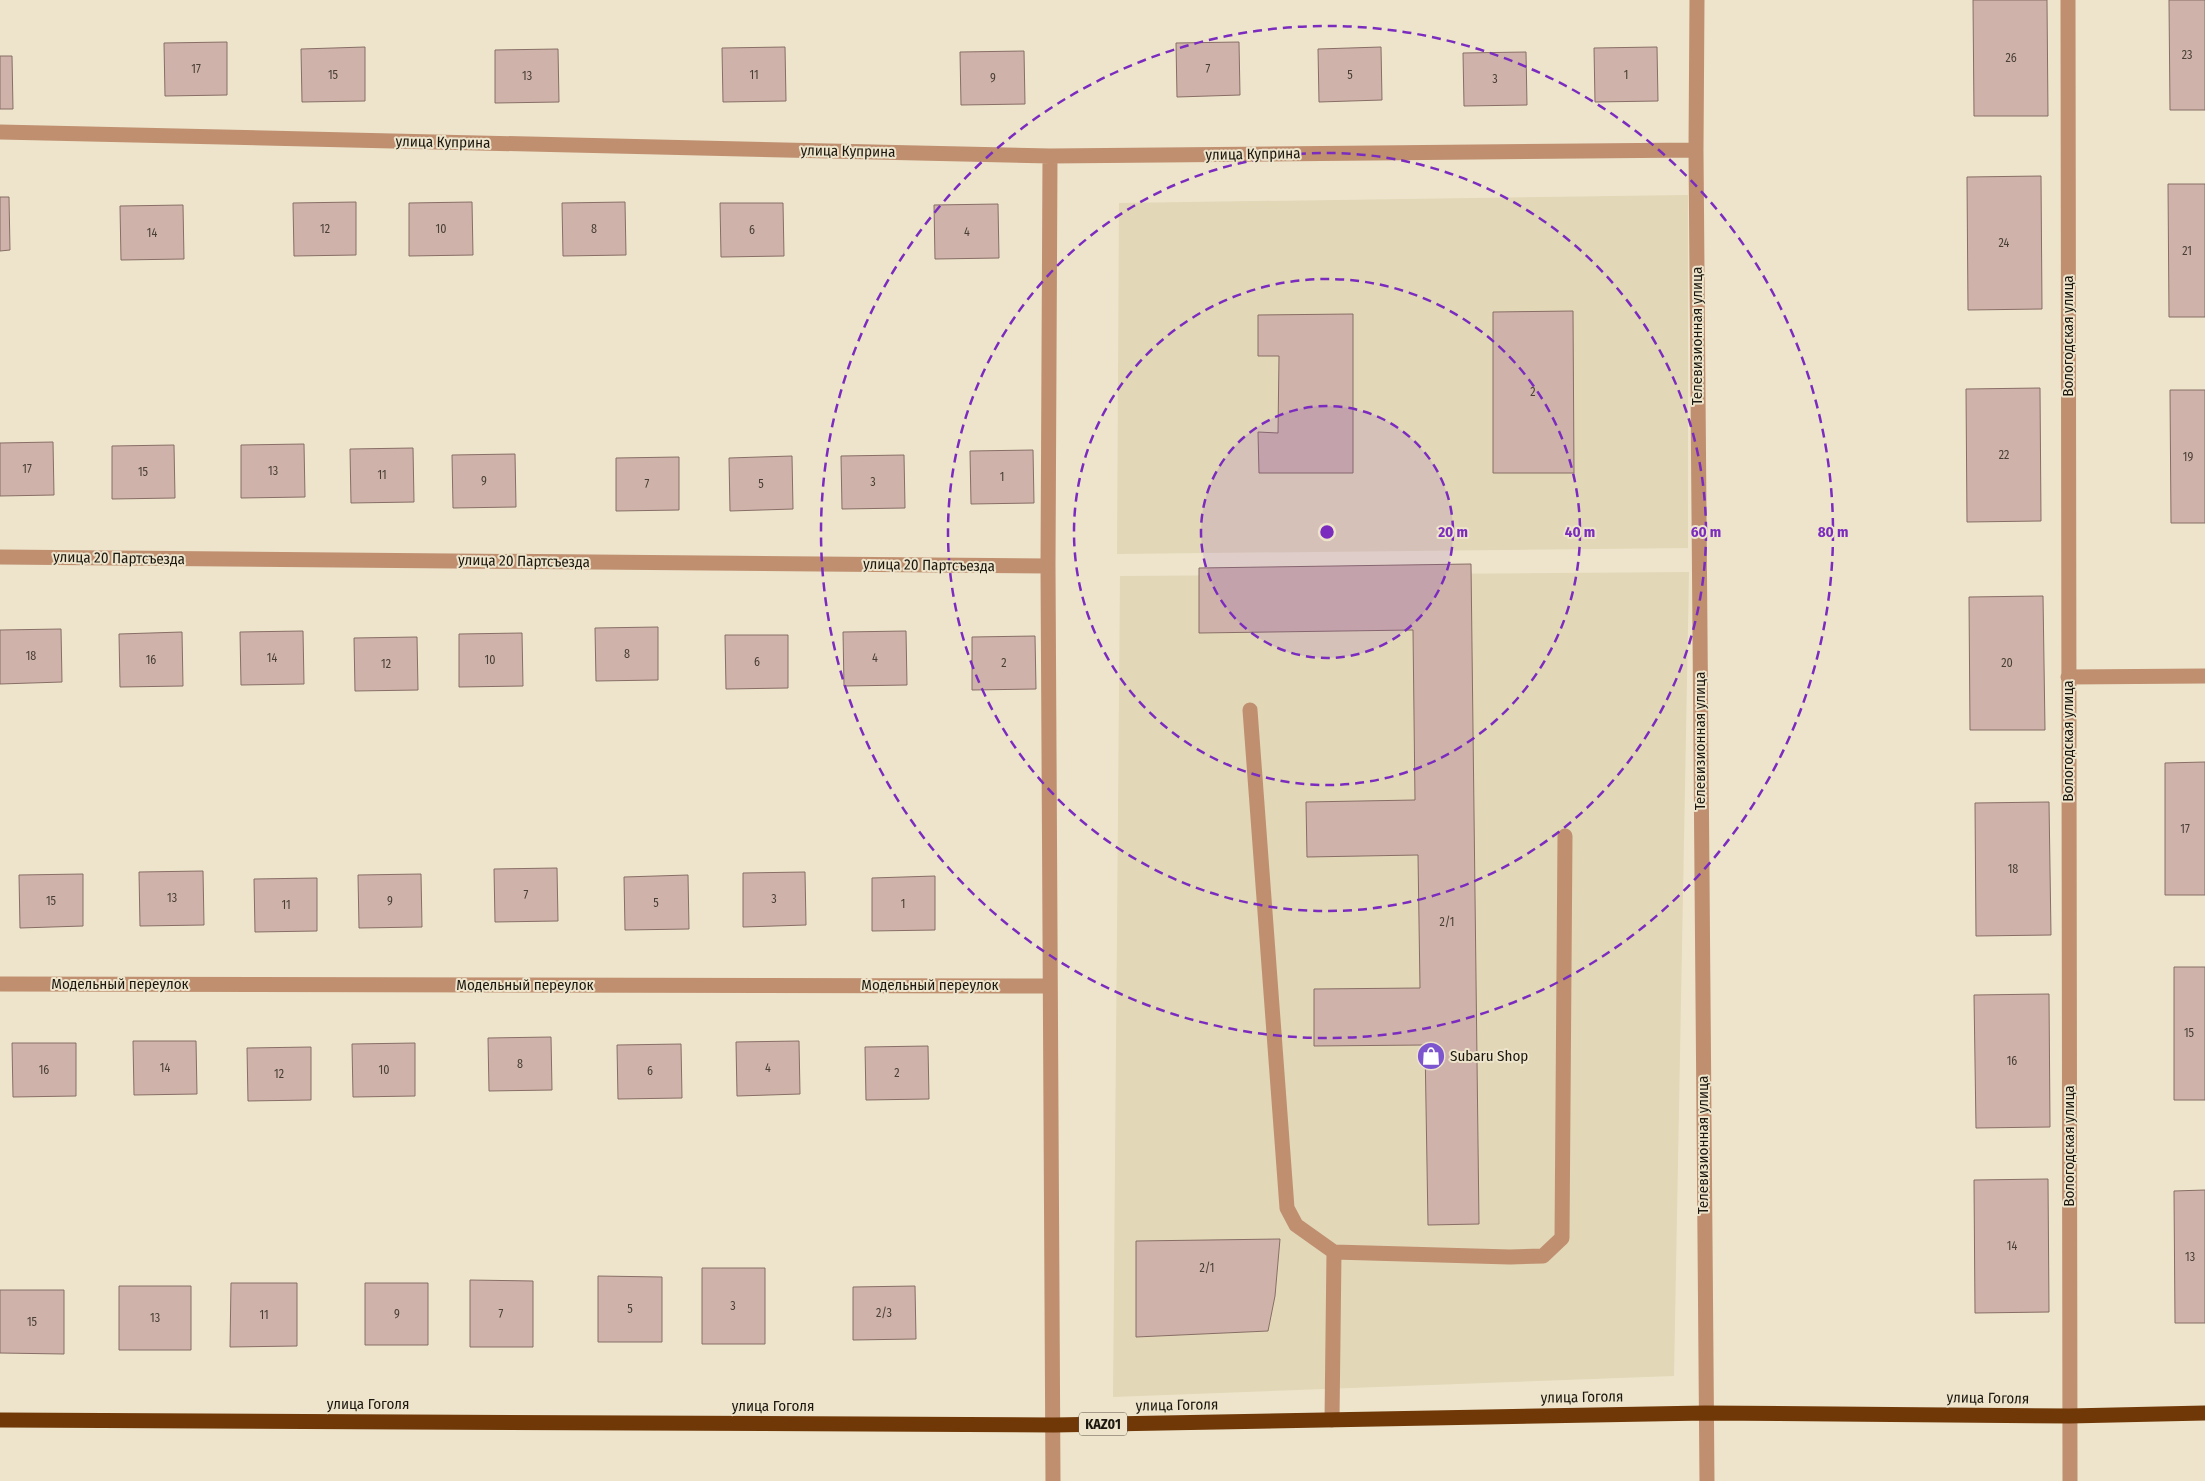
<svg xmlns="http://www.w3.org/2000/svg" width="2205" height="1481" viewBox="0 0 2205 1481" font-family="'Fira Sans Condensed',sans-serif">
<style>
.built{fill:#e2d7b7}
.building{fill:#cfb3aa;stroke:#886e66}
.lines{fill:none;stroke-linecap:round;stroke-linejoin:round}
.minor{stroke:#bf8f70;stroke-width:15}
.highway{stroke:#703807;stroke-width:15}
.ring{fill:none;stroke:#7b2cbf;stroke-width:2.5;stroke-dasharray:9 6}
.labels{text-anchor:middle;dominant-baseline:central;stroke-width:4;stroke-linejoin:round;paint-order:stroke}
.number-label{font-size:12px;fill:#493f36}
.shield{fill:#ede4cb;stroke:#5b5547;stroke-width:1}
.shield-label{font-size:14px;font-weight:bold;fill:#1c180f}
.street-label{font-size:15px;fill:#1c180f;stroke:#ede4cb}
.poi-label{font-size:15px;fill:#1c180f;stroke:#ede4cb;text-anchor:start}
.centre{fill:#7b2cbf;stroke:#ede4cb;stroke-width:2.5}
.ring-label{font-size:15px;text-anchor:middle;font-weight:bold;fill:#7b2cbf;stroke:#ede4cb;stroke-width:4;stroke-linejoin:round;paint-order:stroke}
</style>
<rect width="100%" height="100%" fill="#ede4cb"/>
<path class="built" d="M1688,195V548L1117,554L1119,203Z
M1689,572L1674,1376L1113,1397L1120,576Z"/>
<path class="building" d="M1973,0H2047L2048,116H1974Z
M2169,0H2205V110H2170Z
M227,42V95L165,96L164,43Z
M1239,42L1240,95L1177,97L1176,43Z
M365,47V101L302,102L301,49Z
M785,47L786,101L723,102L722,48Z
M1381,47L1382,100L1319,102L1318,49Z
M1657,47L1658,101L1595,102L1594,48Z
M558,49L559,102L495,103V50Z
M1024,51L1025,104L961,105L960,52Z
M1526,52L1527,105L1464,106L1463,53Z
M0,56H12L13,109H0Z
M2041,176L2042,309L1968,310L1967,177Z
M2168,184H2205V317H2169Z
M0,197H9L10,250L0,251Z
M356,202V255L294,256L293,203Z
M472,202L473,255L409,256V203Z
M625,202L626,255L563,256L562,203Z
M720,203H783L784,256L721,257Z
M998,204L999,258L935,259L934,205Z
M183,205L184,259L121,260L120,206Z
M1573,311L1574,473H1493V312Z
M1353,314V473H1259L1258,432L1278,433L1279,356H1258V315Z
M2040,388L2041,521L1967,522L1966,389Z
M2170,390H2205V523H2171Z
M53,442L54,495L0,496V443Z
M304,444L305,497L241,498V445Z
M174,445L175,498L112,499V446Z
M413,448L414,502L351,503L350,449Z
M1033,450L1034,503L971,504L970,451Z
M515,454L516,507L453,508L452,455Z
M904,455L905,508L842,509L841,456Z
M792,456L793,509L730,511L729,458Z
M679,457V510L616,511V458Z
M1471,564L1479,1224L1428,1225L1425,1045L1314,1046V989L1420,988L1418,855L1307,857L1306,802L1415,800L1413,630L1199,633V568Z
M2043,596L2045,730H1970L1969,597Z
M658,627V680L596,681L595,628Z
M61,629L62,682L0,684V630Z
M303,631L304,684L241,685L240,632Z
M906,631L907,685L844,686L843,632Z
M182,632L183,686L120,687L119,634Z
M522,633L523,686L459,687V634Z
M725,635H788V688L726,689Z
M1035,636L1036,689L972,690V637Z
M417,637L418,690L355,691L354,638Z
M2205,762V895H2165V763Z
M2049,802L2051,935L1976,936L1975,803Z
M557,868L558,921L495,922L494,869Z
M203,871L204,925L140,926L139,872Z
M805,872L806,925L743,927V873Z
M83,874V926L20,928L19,875Z
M421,874L422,927L359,928L358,875Z
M688,875L689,929L625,930L624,877Z
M935,876V930L872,931V878Z
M317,878V931L255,932L254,879Z
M2174,967H2205V1100H2174Z
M2049,994L2050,1127L1976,1128L1974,995Z
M551,1037L552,1090L489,1091L488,1038Z
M133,1041H196L197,1094L134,1095Z
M799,1041L800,1094L737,1096L736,1042Z
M12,1043H76V1096L13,1097Z
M415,1043V1096L353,1097L352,1044Z
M681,1044L682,1098L618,1099L617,1045Z
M928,1046L929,1099L866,1100L865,1047Z
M311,1047V1100L248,1101L247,1048Z
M2048,1179L2049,1312L1975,1313L1974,1180Z
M2205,1190V1323H2175L2174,1191Z
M1280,1239L1275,1296L1268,1331L1136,1337V1241Z
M702,1268H765V1344H702Z
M598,1276L662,1277V1342H598Z
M470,1280L533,1281V1347H470Z
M231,1283H297V1346L230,1347Z
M365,1283H428V1345H365Z
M119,1286H191V1350H119Z
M915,1286L916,1339L853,1340V1287Z
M0,1290H64V1354L0,1353Z"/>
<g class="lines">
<path class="minor" d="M1697,0L1696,150L1707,1481
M2068,0L2070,1481
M0,132L1050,156L1696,150
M1050,156L1048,566L1053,1481
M0,557L1048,566
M2068,677L2205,676
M1250,710L1287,1208L1296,1225L1334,1252L1332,1420
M0,984L1049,986
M1334,1252L1510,1257L1543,1256L1562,1238L1565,836"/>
<path class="highway" d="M0,1420L1054,1425L1705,1413L2069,1416L2205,1413"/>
</g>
<circle cx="1327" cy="532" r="126" fill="#7b2cbf" fill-opacity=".12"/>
<g class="ring">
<circle cx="1327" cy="532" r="126"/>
<circle cx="1327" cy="532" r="253"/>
<circle cx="1327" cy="532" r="379"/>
<circle cx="1327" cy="532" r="506"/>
</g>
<defs>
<symbol id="shop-disc" viewBox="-11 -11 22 22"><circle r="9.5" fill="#7d55ce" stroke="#ede4cb"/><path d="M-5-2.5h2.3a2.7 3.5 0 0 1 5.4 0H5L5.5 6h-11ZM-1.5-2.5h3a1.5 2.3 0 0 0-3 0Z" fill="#fff"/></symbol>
</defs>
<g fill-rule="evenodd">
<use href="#shop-disc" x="1415" y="1040" width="32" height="32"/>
</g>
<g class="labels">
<g class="number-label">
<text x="2187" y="55">23</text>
<text x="2011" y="58">26</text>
<text x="196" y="69">17</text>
<text x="1208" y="69">7</text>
<text x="333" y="75">15</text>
<text x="754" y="75">11</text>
<text x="1350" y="75">5</text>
<text x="1626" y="75">1</text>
<text x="527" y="76">13</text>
<text x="993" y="78">9</text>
<text x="1495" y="79">3</text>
<text x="325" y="229">12</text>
<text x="441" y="229">10</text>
<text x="594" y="229">8</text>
<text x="752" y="230">6</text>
<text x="967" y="232">4</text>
<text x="152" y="233">14</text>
<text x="2004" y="243">24</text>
<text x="2187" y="251">21</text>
<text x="1533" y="392">2</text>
<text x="2004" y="455">22</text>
<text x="2188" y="457">19</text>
<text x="27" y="469">17</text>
<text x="273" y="471">13</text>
<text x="143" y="472">15</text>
<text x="382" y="475">11</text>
<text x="1002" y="477">1</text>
<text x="484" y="481">9</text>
<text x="873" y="482">3</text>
<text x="647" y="484">7</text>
<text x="761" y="484">5</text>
<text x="627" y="654">8</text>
<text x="31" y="656">18</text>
<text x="272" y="658">14</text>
<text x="875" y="658">4</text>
<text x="151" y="660">16</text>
<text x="490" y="660">10</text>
<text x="757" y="662">6</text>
<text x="1004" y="663">2</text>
<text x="2007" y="663">20</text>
<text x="386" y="664">12</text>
<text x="2185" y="829">17</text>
<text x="2013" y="869">18</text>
<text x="526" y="895">7</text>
<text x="172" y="898">13</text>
<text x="774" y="899">3</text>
<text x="51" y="901">15</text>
<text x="390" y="901">9</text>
<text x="656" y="903">5</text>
<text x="903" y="904">1</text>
<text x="286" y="905">11</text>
<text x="1447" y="922">2/1</text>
<text x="2189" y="1033">15</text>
<text x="2012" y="1061">16</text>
<text x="520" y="1064">8</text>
<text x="165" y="1068">14</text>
<text x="768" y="1068">4</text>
<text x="44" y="1070">16</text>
<text x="384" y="1070">10</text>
<text x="650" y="1071">6</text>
<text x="897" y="1073">2</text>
<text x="279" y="1074">12</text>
<text x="2012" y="1246">14</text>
<text x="2190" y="1257">13</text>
<text x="1207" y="1268">2/1</text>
<text x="733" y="1306">3</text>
<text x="630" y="1309">5</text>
<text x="884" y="1313">2/3</text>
<text x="397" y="1314">9</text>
<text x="501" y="1314">7</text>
<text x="264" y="1315">11</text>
<text x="155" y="1318">13</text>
<text x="32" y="1322">15</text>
</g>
<rect class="shield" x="1079" y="1412.5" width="48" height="23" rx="4"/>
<g class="shield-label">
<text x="1103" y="1424">KАZ01</text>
</g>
<g class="street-label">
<text transform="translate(443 142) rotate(1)">улица Куприна</text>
<text transform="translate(848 151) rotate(1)">улица Куприна</text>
<text transform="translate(1253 154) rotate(-1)">улица Куприна</text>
<text transform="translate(1697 336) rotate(-90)">Телевизионная улица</text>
<text transform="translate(2068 336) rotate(-90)">Вологодская улица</text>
<text transform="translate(119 558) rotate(1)">улица 20 Партсъезда</text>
<text transform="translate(524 561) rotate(1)">улица 20 Партсъезда</text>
<text transform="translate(929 565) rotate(1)">улица 20 Партсъезда</text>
<text transform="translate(1700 741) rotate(-90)">Телевизионная улица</text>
<text transform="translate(2068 741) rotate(-90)">Вологодская улица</text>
<text x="120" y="984">Модельный переулок</text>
<text x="525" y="985">Модельный переулок</text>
<text x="930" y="985">Модельный переулок</text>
<text transform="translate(1703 1145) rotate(-90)">Телевизионная улица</text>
<text transform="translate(2069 1146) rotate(-90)">Вологодская улица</text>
<text transform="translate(1582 1397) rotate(-1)">улица Гоголя</text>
<text transform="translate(1988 1398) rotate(1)">улица Гоголя</text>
<text x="368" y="1404">улица Гоголя</text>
<text transform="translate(1177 1405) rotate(-1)">улица Гоголя</text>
<text x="773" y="1406">улица Гоголя</text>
</g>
<g class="poi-label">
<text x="1450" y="1056">Subaru Shop</text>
</g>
</g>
<circle cx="1327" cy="532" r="8" class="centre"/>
<g class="ring-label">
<text x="1453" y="537">20 m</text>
<text x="1580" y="537">40 m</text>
<text x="1706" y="537">60 m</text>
<text x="1833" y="537">80 m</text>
</g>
</svg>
